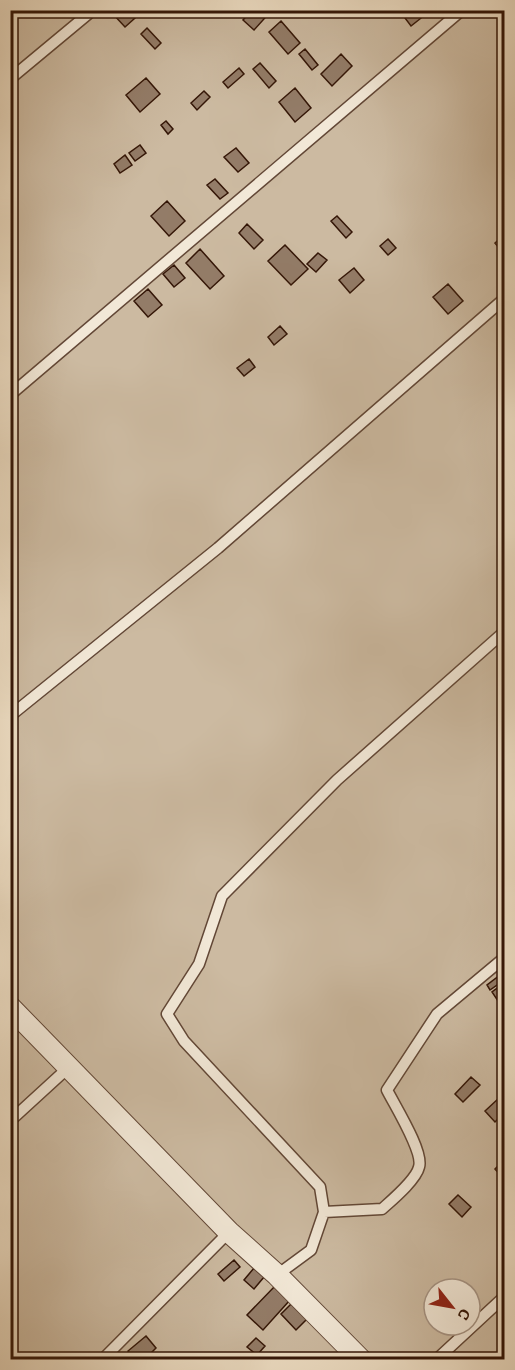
<svg xmlns="http://www.w3.org/2000/svg" width="515" height="1370" viewBox="0 0 515 1370" font-family="Alegreya,serif">
<style>
.green{fill:#ccbaa1;stroke:#806854;stroke-width:1.5;fill-rule:evenodd}
.building{fill:#937c68;stroke:#341607;stroke-width:1.5}
.lines{fill:none;stroke-linecap:round;stroke-linejoin:round}
.lane-casing{stroke:#624736;stroke-width:13}
.street-casing{stroke:#624736;stroke-width:23}
.lane{stroke:#f2e8d7;stroke-width:10}
.street{stroke:#f2e8d7;stroke-width:21}
</style>
<rect width="100%" height="100%" fill="#ebdbc1"/>
<filter id="stains"><feTurbulence type="fractalNoise" baseFrequency=".00333" numOctaves="4"/><feColorMatrix values="0 0 0 0 .2 0 0 0 0 .09 0 0 0 0 .02 0 0 0 .5 -.17"/></filter>
<radialGradient id="worn" r=".72"><stop offset=".6" stop-color="#630" stop-opacity="0"/><stop offset="1" stop-color="#630" stop-opacity=".3"/></radialGradient>
<path class="green" d="M10,11H504V1359H11ZM434,1289H470V1325H434Z"/>
<path class="building" d="M117,10H144L125,27L113,14Z
M252,10H272L254,30L243,20Z
M399,10H430V11L411,26Z
M281,21L300,43L288,54L269,32Z
M147,28L161,43L155,49L141,34Z
M305,49L318,65L312,70L299,54Z
M341,54L352,66L332,86L321,74Z
M260,63L276,81L269,88L253,69Z
M239,68L244,74L228,88L223,82Z
M146,78L160,94L140,112L126,95Z
M295,88L311,108L295,122L279,102Z
M204,91L210,97L197,110L191,103Z
M166,121L173,129L168,134L161,125Z
M140,145L146,153L135,161L129,153Z
M236,148L249,163L238,172L224,157Z
M125,155L132,165L120,173L114,164Z
M215,179L228,193L220,199L207,185Z
M167,201L185,221L169,236L151,216Z
M337,216L352,232L346,238L331,221Z
M247,224L263,240L254,249L239,233Z
M504,235V254L495,243Z
M388,239L396,248L388,255L380,246Z
M285,245L308,269L291,285L268,261Z
M200,249L224,276L210,289L186,263Z
M318,253L327,260L316,272L307,264Z
M174,265L185,278L174,287L163,274Z
M354,268L364,280L350,293L339,280Z
M448,284L463,301L448,314L433,297Z
M148,289L162,305L148,317L134,301Z
M280,326L287,334L274,345L268,337Z
M249,359L255,367L244,376L237,368Z
M504,972V980L490,990L487,985Z
M504,983V1001L500,1004L492,992Z
M471,1077L480,1085L463,1102L455,1094Z
M499,1098L504,1104V1113L495,1122L485,1111Z
M504,1160V1179L495,1169Z
M458,1195L471,1207L462,1217L449,1204Z
M234,1260L240,1267L224,1281L218,1274Z
M254,1268L264,1277L254,1289L244,1280Z
M275,1286L290,1300L263,1330L247,1315Z
M292,1303L307,1319L296,1330L281,1314Z
M146,1336L156,1348L144,1360H135L128,1351Z
M256,1338L265,1346L257,1355L247,1347Z"/>
<g class="lines">
<defs>
<path id="lane" d="M10,79L93,10
M10,395L462,10
M10,716L218,548L504,299
M10,1121L69,1067
M324,1212L320,1187L184,1041L167,1014L199,964L222,896L337,780L504,632
M277,1275L311,1250L324,1212L382,1209C392,1200 416,1180 419,1167C424,1152 395,1106 387,1090L437,1014L504,958
M102,1360L229,1232
M436,1360L504,1297"/>
<path id="street" d="M10,1007L229,1232L277,1275L361,1360"/>
</defs>
<use href="#lane" class="lane-casing"/>
<use href="#street" class="street-casing"/>
<use href="#lane" class="lane"/>
<use href="#street" class="street"/>
</g>
<rect width="515" height="1370" fill="none" stroke="#ebdbc1" stroke-width="36"/>
<rect x="12" y="12" width="491" height="1346" fill="none" stroke="#341607" stroke-width="3"/>
<rect x="18" y="18" width="479" height="1334" fill="none" stroke="#341607" stroke-width="1.5"/>
<g transform="translate(452 1307) rotate(121)"><circle r="28" fill="#f2e8d7" stroke="#a69484" stroke-width="1.5"/>
<path d="M0-4.5L10 22L0 15L-10 22Z" fill="#8f2418"/>
<text y="-9" font-size="16" font-weight="bold" text-anchor="middle" fill="#341607">С</text>
</g>
<rect width="100%" height="100%" filter="url(#stains)"/>
<rect width="100%" height="100%" fill="url(#worn)"/>
</svg>
